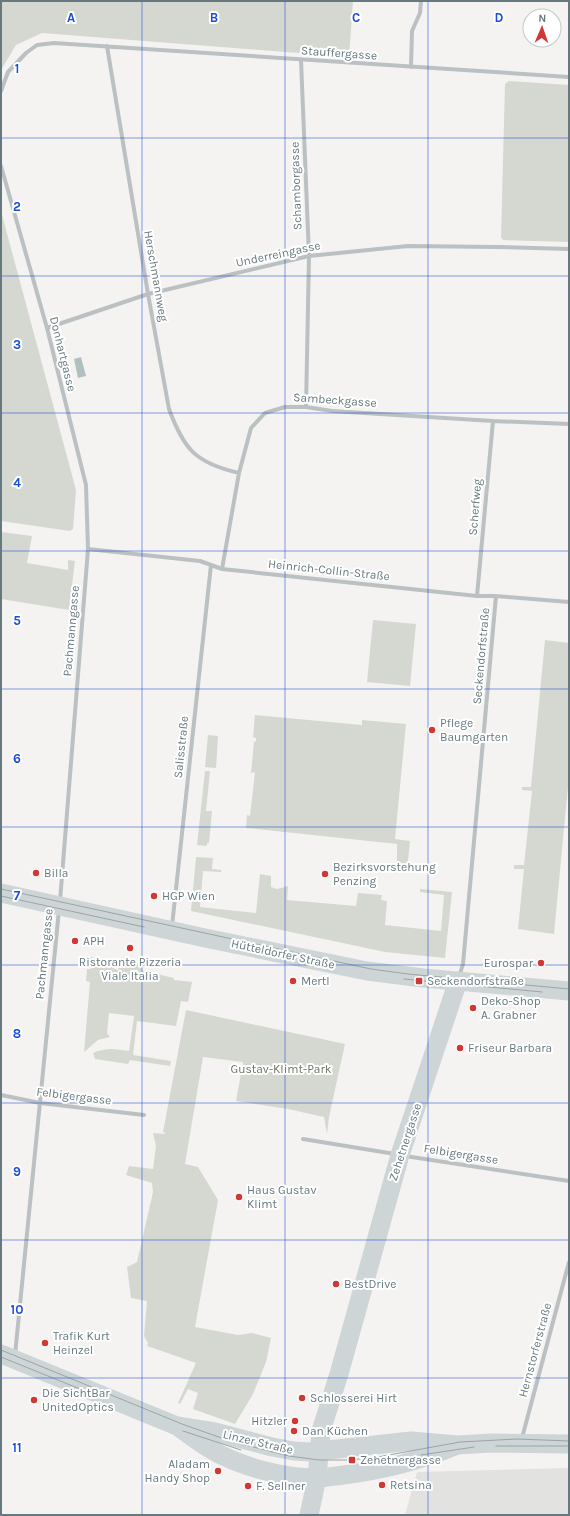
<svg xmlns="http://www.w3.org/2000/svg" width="570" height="1516" viewBox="0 0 570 1516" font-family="Karla,sans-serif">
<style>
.built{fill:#e2e3e1}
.green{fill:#d5d8d0}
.water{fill:#b0c0c0}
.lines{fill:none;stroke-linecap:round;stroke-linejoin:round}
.street{stroke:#bbc0c2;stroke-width:4}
.secondary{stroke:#ced5d6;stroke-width:19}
.tram{stroke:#9ba4a6;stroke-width:1}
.grid{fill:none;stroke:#1d4ed8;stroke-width:1;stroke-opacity:0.55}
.poi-dot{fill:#d03835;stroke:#fff;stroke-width:1.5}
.labels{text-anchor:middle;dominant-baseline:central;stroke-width:4;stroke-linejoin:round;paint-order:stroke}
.street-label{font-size:12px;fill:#66797e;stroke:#fff}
.poi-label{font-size:12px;fill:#66797e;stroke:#fff;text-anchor:start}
.park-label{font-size:12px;fill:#6c7664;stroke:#fff}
.grid-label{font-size:13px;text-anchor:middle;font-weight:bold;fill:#1d4ed8;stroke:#fff;stroke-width:4;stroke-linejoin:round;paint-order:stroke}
</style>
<rect width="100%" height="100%" fill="#f4f3f1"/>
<path class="built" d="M569,1468V1515H405L417,1472Z"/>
<path class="green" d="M1,1H353L349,57L42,33L16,45L1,70Z
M509,81L569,85V242L503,240L501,237L505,84Z
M1,211L76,490L73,529L70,531L1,521Z
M1,532L32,536L27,563L68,570V560L75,561L69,610L1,599Z
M373,620L416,624L410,686L367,682Z
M545,640L569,643V776L554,934L518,929L524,869H514V865H524L532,791L522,790V787H531Z
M255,715L362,725V720L406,724L395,839L410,841L407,870H397V844L246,828L247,815L250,816L255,772L251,773L254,742L256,741V738L253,737Z
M208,735L218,736L216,768L205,767Z
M205,771H210L206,811H212L209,843H207V846L197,845Z
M196,857L213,858L212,869L221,870V872L203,871L200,907L256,913L260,874L271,876V887L277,889L288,886L287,900L356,906L358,893L382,895L381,900L387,901L385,925L441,931L444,895L420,892V889L452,892L445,958L385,952L191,911Z
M91,957L95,958L94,961L98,962L101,965L104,964L106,960L114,961L113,968L118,970L119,967L126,968L127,964L142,967V971L148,972V974L156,976L157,974L174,978V980L192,982L188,1002L181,1001L176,1026L137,1021L133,1055L171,1061L170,1066L130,1060L128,1064L95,1059L93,1053C107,1047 115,1049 129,1051L134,1016L109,1013L107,1033L110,1037L98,1040L84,1052L90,982L86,981L87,969H91V965H88V958Z
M186,1010L345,1044L329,1117L327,1134L324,1117L288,1109L236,1101L243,1062L203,1057L185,1164L198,1167L218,1200L195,1327L238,1335L252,1333L271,1338L266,1362L253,1394L235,1424L193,1409L198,1393L188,1389L180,1404L178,1403L196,1363L147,1346L148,1343L144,1336L147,1301L131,1298L127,1267L137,1262L153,1192L152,1183L126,1175L129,1166L153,1169L156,1146L153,1133L165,1134V1133L163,1132Z"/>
<path class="water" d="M81,357L86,376L78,378L74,359Z"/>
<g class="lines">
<path class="street" d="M107,46L148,294L169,409C184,450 196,463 239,473
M301,60L309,256L306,407
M411,67L412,31L420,13L421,1
M1,91L8,72L26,53L37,45L54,43L569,77
M1,166L47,328L86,485L88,549L60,901
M47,328L148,294L309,256L408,246L498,247L569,249
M88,549L200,561L222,569L477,596H496L569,602
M222,569L239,473L251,428L265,413L285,407H306L332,411L493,421L569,424
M477,596L493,421
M172,926L211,565
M459,977L463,964L496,596
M1,1095L40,1103L144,1115
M303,1139L395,1154
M405,1156L569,1181
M15,1355L59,910
M522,1438L569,1262"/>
<path class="secondary" d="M1,893L205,938L367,971L423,978L569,991
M1,1354L177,1426L215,1432L272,1447L294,1451L310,1452L411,1441L458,1445L491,1443L569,1444
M180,1428C191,1436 201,1444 212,1450C241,1467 284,1478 317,1478C326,1478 335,1476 344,1475C383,1470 419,1461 455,1446
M309,1515L317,1478L321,1431L339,1374L400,1155L458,981"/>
<path class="tram" d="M1,889L371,969L408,974L569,989
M1,896L144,927
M404,979L542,992
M1,1350L182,1424L230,1441L289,1456L319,1460H347L372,1458L460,1442L517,1439L569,1441
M1,1357L90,1393
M183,1431L241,1450
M496,1446H569
M421,1455L474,1447"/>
</g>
<path class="grid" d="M142,1V1515M285,1V1515M428,1V1515M1,138H569M1,276H569M1,413H569M1,551H569M1,689H569M1,827H569M1,965H569M1,1103H569M1,1240H569M1,1378H569"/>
<g class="poi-dot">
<circle cx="432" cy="730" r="4"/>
<circle cx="36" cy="873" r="4"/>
<circle cx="325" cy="874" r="4"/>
<circle cx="154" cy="896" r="4"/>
<circle cx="75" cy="941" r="4"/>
<circle cx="130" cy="948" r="4"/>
<circle cx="541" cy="963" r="4"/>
<circle cx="293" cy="981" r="4"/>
<rect x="415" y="977" width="8" height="8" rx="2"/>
<circle cx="473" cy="1008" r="4"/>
<circle cx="460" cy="1048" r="4"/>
<circle cx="239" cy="1197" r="4"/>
<circle cx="336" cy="1284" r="4"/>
<circle cx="45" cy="1343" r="4"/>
<circle cx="302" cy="1398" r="4"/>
<circle cx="34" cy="1400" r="4"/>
<circle cx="295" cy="1421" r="4"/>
<circle cx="294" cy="1431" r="4"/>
<rect x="348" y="1456" width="8" height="8" rx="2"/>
<circle cx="218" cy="1471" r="4"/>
<circle cx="382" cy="1485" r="4"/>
<circle cx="248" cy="1486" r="4"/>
</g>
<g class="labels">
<g class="street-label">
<text transform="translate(339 53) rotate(4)">Stauffergasse</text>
<text transform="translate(296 186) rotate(-92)">Schamborgasse</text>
<text transform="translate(278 254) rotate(-12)">Underreingasse</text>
<text transform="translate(156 276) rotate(80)">Herschmannweg</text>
<text transform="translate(63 354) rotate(76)">Donhartgasse</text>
<text transform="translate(335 400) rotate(4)">Sambeckgasse</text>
<text transform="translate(475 507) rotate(-85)">Scherfweg</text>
<text transform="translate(329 570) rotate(6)">Heinrich-Collin-Straße</text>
<text transform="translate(71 631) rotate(-85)">Pachmanngasse</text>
<text transform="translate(481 656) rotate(-85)">Seckendorfstraße</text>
<text transform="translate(181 747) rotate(-84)">Salisstraße</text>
<text transform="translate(44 954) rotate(-84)">Pachmanngasse</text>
<text transform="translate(283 954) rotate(12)">Hütteldorfer Straße</text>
<text transform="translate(74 1096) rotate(7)">Felbigergasse</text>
<text transform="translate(405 1142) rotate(-72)">Zehetnergasse</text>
<text transform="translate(461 1154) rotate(9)">Felbigergasse</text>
<text transform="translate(535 1350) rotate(-75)">Hernstorferstraße</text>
<text transform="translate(258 1442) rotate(13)">Linzer Straße</text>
</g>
<g class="poi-label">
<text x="440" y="723">Pflege<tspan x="440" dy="14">Baumgarten</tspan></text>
<text x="333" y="867">Bezirksvorstehung<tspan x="333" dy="14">Penzing</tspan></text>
<text x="44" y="873">Billa</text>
<text x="162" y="896">HGP Wien</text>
<text x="83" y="941">APH</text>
<text x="130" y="962" text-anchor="middle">Ristorante Pizzeria<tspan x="130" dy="14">Viale Italia</tspan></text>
<text x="533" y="963" text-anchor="end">Eurospar</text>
<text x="301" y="981">Mertl</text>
<text x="427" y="981">Seckendorfstraße</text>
<text x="481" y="1001">Deko-Shop<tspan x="481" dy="14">A. Grabner</tspan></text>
<text x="468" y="1048">Friseur Barbara</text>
<text x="247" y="1190">Haus Gustav<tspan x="247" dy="14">Klimt</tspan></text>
<text x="344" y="1284">BestDrive</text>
<text x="53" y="1336">Trafik Kurt<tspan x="53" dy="14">Heinzel</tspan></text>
<text x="42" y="1393">Die SichtBar<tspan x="42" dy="14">UnitedOptics</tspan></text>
<text x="310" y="1398">Schlosserei Hirt</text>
<text x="287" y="1421" text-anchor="end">Hitzler</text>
<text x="302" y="1431">Dan Küchen</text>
<text x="360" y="1460">Zehetnergasse</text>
<text x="210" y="1464" text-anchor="end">Aladam<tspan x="210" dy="14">Handy Shop</tspan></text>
<text x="390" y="1485">Retsina</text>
<text x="256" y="1486">F. Sellner</text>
</g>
<g class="park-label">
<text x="281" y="1069">Gustav-Klimt-Park</text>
</g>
</g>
<g class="grid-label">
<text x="71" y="22">A</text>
<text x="214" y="22">B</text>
<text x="356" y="22">C</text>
<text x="499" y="22">D</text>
<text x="17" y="73">1</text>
<text x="17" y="211">2</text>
<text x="17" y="349">3</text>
<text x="17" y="487">4</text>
<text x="17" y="625">5</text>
<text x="17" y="763">6</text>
<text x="17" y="900">7</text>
<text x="17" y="1038">8</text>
<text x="17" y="1176">9</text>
<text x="17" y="1314">10</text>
<text x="17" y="1452">11</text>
</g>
<rect width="570" height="1516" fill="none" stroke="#66797e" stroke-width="4"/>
<g transform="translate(542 28) rotate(2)"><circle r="19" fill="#ffffff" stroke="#c2c9cb"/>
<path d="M0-3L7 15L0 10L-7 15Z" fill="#d03835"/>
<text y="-6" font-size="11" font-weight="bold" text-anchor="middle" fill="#66797e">N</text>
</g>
</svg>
